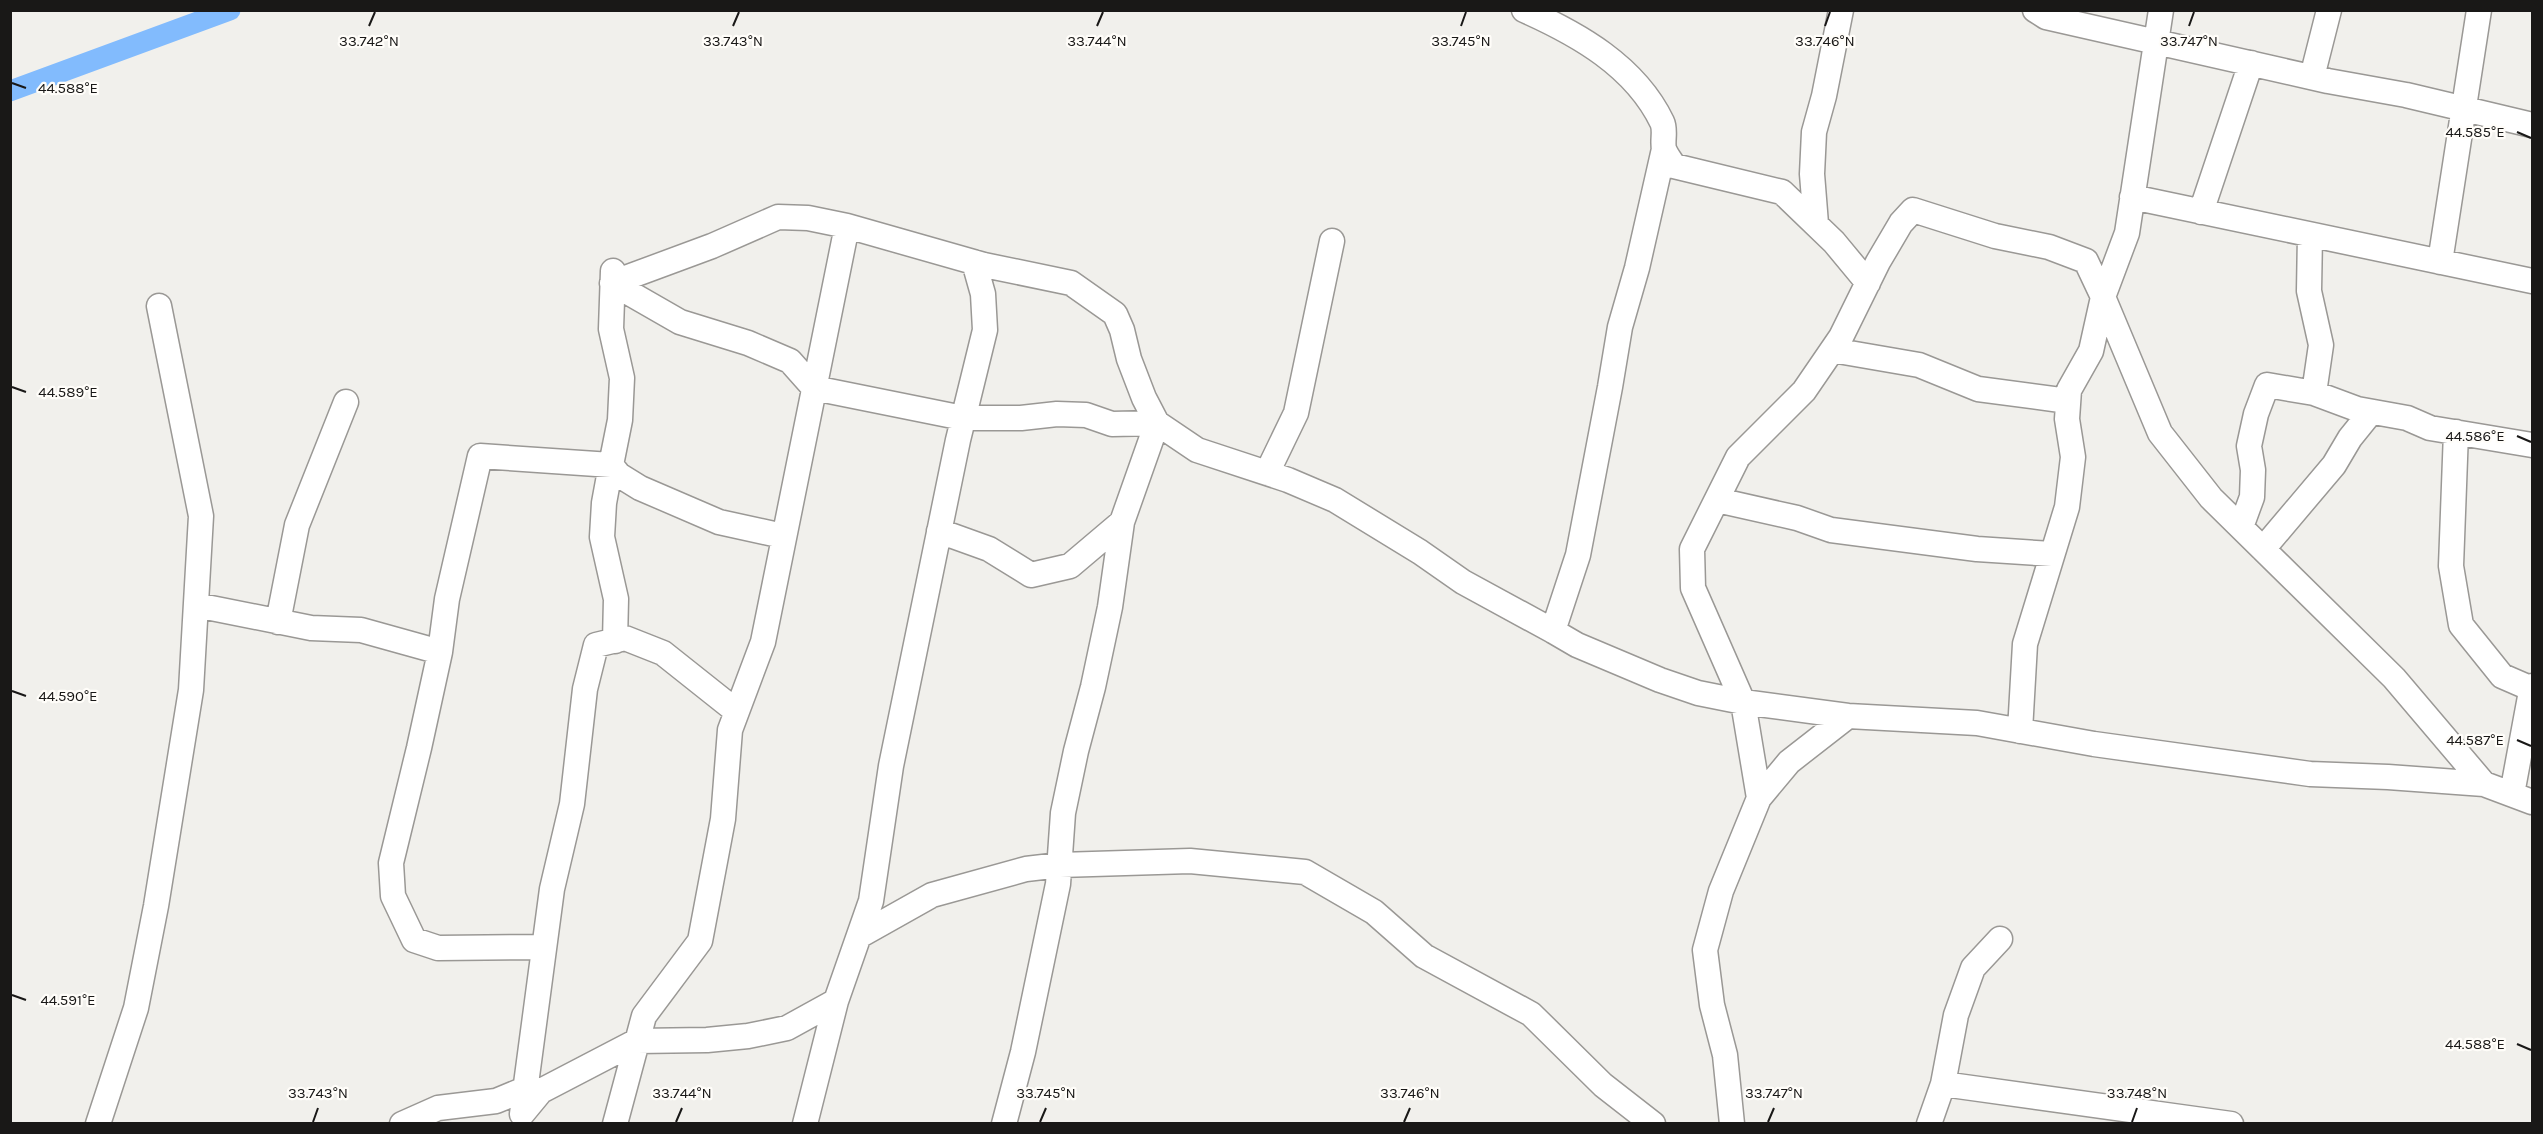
<svg xmlns="http://www.w3.org/2000/svg" width="2543" height="1134" viewBox="0 0 2543 1134" font-family="Karla,sans-serif">
<style>
.lines{fill:none;stroke-linecap:round;stroke-linejoin:round}
.canal{stroke:#82bbfd;stroke-width:21}
.minor-casing{stroke:#9a9895;stroke-width:27}
.minor{stroke:#fff;stroke-width:24}
.ticks{fill:none;stroke:#191817;stroke-width:2}
.ticks-label{font-size:15px;text-anchor:middle;fill:#191817;stroke:#fffdf9;stroke-width:4.5;stroke-linejoin:round;paint-order:stroke}
</style>
<rect width="100%" height="100%" fill="#f1f0ec"/>
<g class="lines">
<path class="canal" d="M10,91L230,10"/>
<defs>
<path id="minor" d="M1524,10C1578,34 1635,66 1662,122C1666,130 1662,141 1664,149C1666,155 1671,161 1674,166L1782,192L1834,242L1868,283
M2035,10L2046,17L2328,81L2406,95L2532,125
M2161,10L2127,233L2103,297L2160,433L2211,498L2394,678L2484,784
M2312,77L2329,10
M2132,197L2532,281
M2201,212L2251,63
M1816,224L1812,174L1814,132L1824,96L1841,10
M2310,235L2309,291L2321,345L2314,393
M2440,262L2479,10
M613,271L611,329L622,378L620,420L611,465L619,475L640,488L719,522L783,536
M1832,350L1919,365L1978,389L2068,401
M1157,423L1112,424L1086,415L1057,414L1021,418H963L814,388L790,361L748,343L680,322L612,283L712,246L778,217L808,218L847,226L984,265L1071,283L1115,314L1122,330L1129,359L1144,398L1157,423L1197,450L1288,480L1335,500L1420,552L1463,582L1553,631L1577,645L1660,680L1698,693L1743,702L1848,716L1977,723L2094,744L2310,774L2388,777L2484,784L2532,802
M2456,432L2451,566L2461,625L2502,676L2532,689
M1267,473L1296,413L1332,241
M1717,500L1797,518L1831,530L1977,549L2052,554
M2241,527L2252,497L2253,470L2249,446L2256,414L2267,385L2314,393L2357,409L2407,418L2430,428L2532,445
M939,531L989,549L1031,575L1070,566L1122,522
M2263,549L2334,465L2350,438L2371,412
M196,605L311,628L361,630L440,652
M278,622L297,525L346,402
M1553,631L1578,555L1610,387L1620,327L1637,268L1664,149
M2512,794L2532,686
M1759,798L1743,702L1693,588L1692,549L1738,457L1804,391L1841,337L1878,262L1901,223L1913,210L1995,236L2049,247L2086,261L2103,297L2091,351L2069,390L2067,419L2073,457L2067,507L2025,644L2020,731
M859,936L932,895L1026,869L1060,865L1190,861L1305,872L1374,912L1424,956L1531,1014L1603,1085L1653,1124
M543,947L438,948L414,940L393,896L391,863L419,748L440,652L447,599L480,456L611,465L604,503L602,537L616,599L615,641
M1943,1084L2231,1124
M522,1114L552,889L572,804L585,689L596,645L625,638L663,653L736,711
M522,1114L541,1091L637,1041L707,1040L748,1036L787,1028L836,1001
M98,1124L136,1008L156,906L191,690L201,516L159,306
M402,1124L438,1108L496,1101L525,1089L538,1090
M615,1124L644,1016L700,941L723,819L730,730L763,642L847,226
M805,1124L836,1001L871,901L891,766L958,440L985,330L983,294L974,262
M1004,1124L1023,1052L1058,884L1063,813L1076,751L1093,687L1110,607L1122,522L1157,423
M1732,1124L1725,1055L1712,1005L1705,950L1721,891L1759,798L1789,762L1848,716
M1929,1124L1943,1084L1956,1015L1973,968L2000,939"/>
</defs>
<use href="#minor" class="minor-casing"/>
<use href="#minor" class="minor"/>
</g>
<path class="ticks" d="M369,26L375,12M733,26L739,12M1097,26L1103,12M1461,26L1466,12M1825,26L1830,12M2189,26L2194,12M12,83L26,88M2517,132L2531,138M12,387L26,392M2517,436L2531,442M12,691L26,696M2517,740L2531,746M12,995L26,1000M2517,1044L2531,1050M313,1122L318,1108M676,1122L682,1108M1040,1122L1046,1108M1404,1122L1410,1108M1768,1122L1774,1108M2132,1122L2137,1108"/>
<g class="ticks-label">
<text x="369" y="46">33.742°N</text>
<text x="733" y="46">33.743°N</text>
<text x="1097" y="46">33.744°N</text>
<text x="1461" y="46">33.745°N</text>
<text x="1825" y="46">33.746°N</text>
<text x="2189" y="46">33.747°N</text>
<text x="68" y="93">44.588°E</text>
<text x="2475" y="137">44.585°E</text>
<text x="68" y="397">44.589°E</text>
<text x="2475" y="441">44.586°E</text>
<text x="68" y="701">44.590°E</text>
<text x="2475" y="745">44.587°E</text>
<text x="68" y="1005">44.591°E</text>
<text x="2475" y="1049">44.588°E</text>
<text x="318" y="1098">33.743°N</text>
<text x="682" y="1098">33.744°N</text>
<text x="1046" y="1098">33.745°N</text>
<text x="1410" y="1098">33.746°N</text>
<text x="1774" y="1098">33.747°N</text>
<text x="2137" y="1098">33.748°N</text>
</g>
<rect width="2543" height="1134" fill="none" stroke="#191817" stroke-width="24"/>
</svg>
